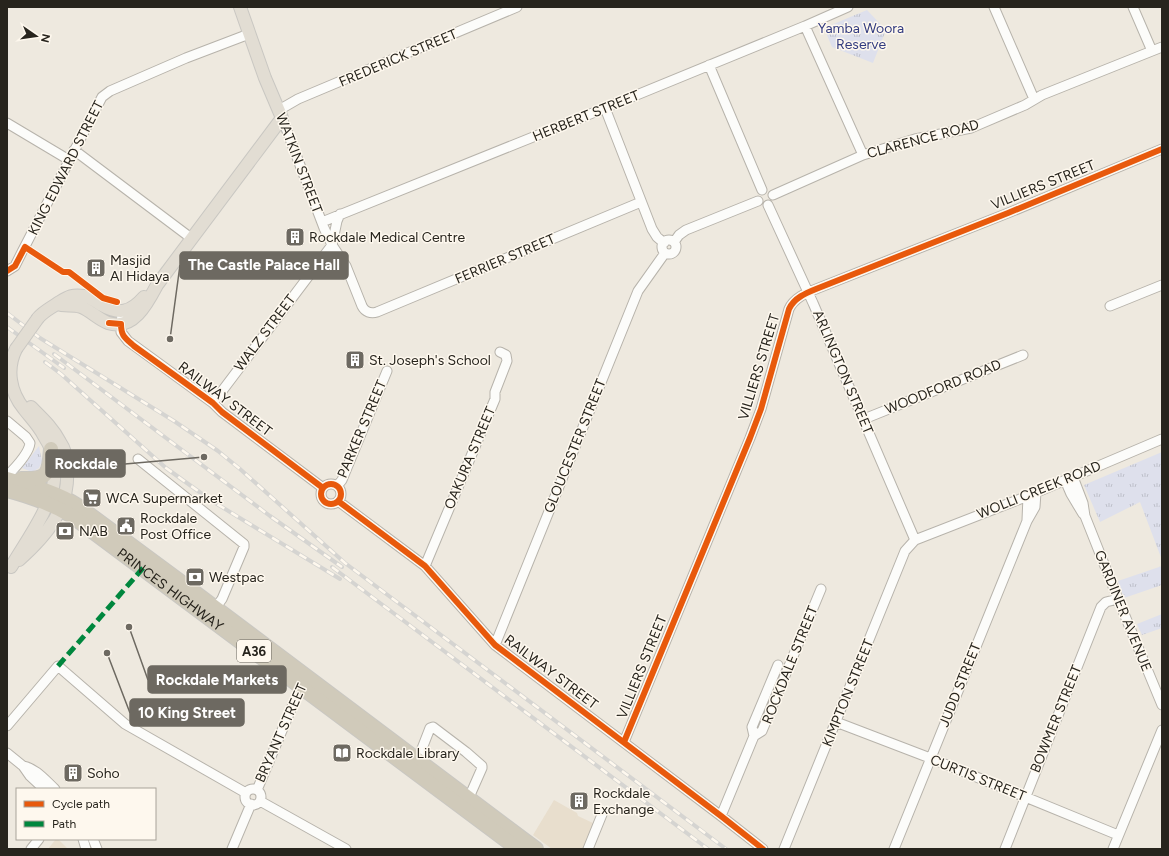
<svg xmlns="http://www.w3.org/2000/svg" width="1169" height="856" viewBox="0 0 1169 856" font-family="Figtree,sans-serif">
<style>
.built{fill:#e8decd}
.park{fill:url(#park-tufts)}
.pitch{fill:#dee0ec}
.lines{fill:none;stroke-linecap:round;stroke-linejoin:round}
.minor-casing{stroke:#b7b3ab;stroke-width:11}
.major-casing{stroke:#c9c7c2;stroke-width:14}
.highway-casing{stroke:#c9c7c2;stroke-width:16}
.minor{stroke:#fcfcfa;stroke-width:9}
.major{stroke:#e2ddd3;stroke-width:12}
.highway{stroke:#d0caba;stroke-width:14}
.rail-casing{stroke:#d5d4d1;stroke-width:4}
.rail{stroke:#fef8ee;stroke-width:2.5;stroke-dasharray:8;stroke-linecap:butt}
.major-bridge-casing{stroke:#c9c7c2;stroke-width:14;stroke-linecap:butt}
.major-bridge{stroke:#e2ddd3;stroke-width:12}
.quiet{stroke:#00873e;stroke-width:5;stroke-dasharray:10 5;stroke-linecap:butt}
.cycleway-casing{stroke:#fef8ee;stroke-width:8}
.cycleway{stroke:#e8590c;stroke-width:6}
.labels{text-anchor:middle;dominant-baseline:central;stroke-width:3;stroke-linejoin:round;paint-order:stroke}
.shield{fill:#fef8ee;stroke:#68645c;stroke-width:1}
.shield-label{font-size:13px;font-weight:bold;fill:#27241d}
.park-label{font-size:14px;fill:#323b80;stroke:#fef8ee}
.street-label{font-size:14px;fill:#27241d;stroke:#fef8ee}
.poi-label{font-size:14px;fill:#27241d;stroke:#fef8ee;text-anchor:start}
.leader{fill:none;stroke:#6d6961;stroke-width:1.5}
.callout-dot{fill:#6d6961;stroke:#fef8ee;stroke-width:1.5}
.callout{fill:#6d6961;stroke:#6d6961;stroke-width:1.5}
.callout-label{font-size:15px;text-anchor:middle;font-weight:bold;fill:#fff}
</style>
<defs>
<pattern id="park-tufts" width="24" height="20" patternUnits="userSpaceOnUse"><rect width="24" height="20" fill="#dee0ec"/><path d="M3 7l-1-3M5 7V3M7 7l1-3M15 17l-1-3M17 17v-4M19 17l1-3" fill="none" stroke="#bec0ca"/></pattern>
</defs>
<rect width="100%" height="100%" fill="#eee9df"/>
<path class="built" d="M554,800L577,813L578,816L595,824L584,849H552L533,835Z
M56,839H58L68,849H48Z"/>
<path class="park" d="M867,10L886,30L873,63L832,47L824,28Z
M39,446L42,461L39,468L32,472L22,468Z
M1162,452V560L1140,502L1100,522L1084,485Z
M1162,566V585L1124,598L1118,581Z
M1162,614V628L1142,635L1137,624Z"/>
<path class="pitch" d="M1162,486V512L1153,490Z"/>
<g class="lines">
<defs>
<path id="minor" d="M994,7L1034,99
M1133,7L1152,51
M805,26L863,155
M709,65L762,190
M605,108L652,229L657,237L664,243
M279,110L298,99L517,7
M282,118L324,228L332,245L346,266L362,306C365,312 371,314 377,312L641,202
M7,123L69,160
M74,150L191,238
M773,195L863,155L915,139L971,128L1025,105L1042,95L1162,47
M768,205L813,303L915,540
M322,222L605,108L805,26L848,7
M662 247a7 7 0 1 1 14 0a7 7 0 1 1-14 0Z
M674,242L679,235L686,230L758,201
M7,271L15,266L22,252L102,97L110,91L186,58L249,34
M1110,306L1162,285
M122,311L121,332L128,341L213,403L222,412L323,488
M213,403L332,245L337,221L340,214
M864,419L1023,355
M7,421L26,437L30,443C29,453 14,469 7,476
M138,459L244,544V547L222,599L213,611
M1073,477L1083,503L1085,516L1118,599L1162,705
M1065,480L1071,494L1083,514
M321 494a10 10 0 1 1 20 0a10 10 0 1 1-20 0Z
M337,486L342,480L387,371
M338,501L425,566L495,645L721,816L763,849
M1027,520L1028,496
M425,566L495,399V392L507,361L506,355L500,352
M495,645L638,291L665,253
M836,722L930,758L1118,835
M7,726L58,666L125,724L246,793
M754,736L762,731L821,589
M624,742L750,438L761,409L789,309C794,298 806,293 816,289L1008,213L1162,149
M7,753L23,766L30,776L44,789
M416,764L430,728L433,727L466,752L482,766V768L467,802
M23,766C36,768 46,781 55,789
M245 797a8 8 0 1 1 16 0a8 8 0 1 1-16 0Z
M257,790L302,683
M260,801L346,849
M721,816L754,736L752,727L778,665
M83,839L86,849
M93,839L97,849
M31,849L39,839
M232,849L251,804
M588,849L603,812
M784,849L905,551L915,540L1028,496L1162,439
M894,849L1027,521L1035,507L1036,492
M1005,849L1101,607L1106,602L1118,599
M1113,849L1162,730"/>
<path id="major" d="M57,304C65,307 73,304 81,307C91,311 98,319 108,323C133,331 147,304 157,285L282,118L265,78L240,7
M38,318C44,311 51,308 58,303C68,297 72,294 84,296C90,297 95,301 100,304C119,315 130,313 144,297
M19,560C47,535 70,508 67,468C67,460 65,449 60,442C53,428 42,418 31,407
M11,567C25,543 52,506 54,480C56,464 53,449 44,436C39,426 31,418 24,409C10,392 6,369 16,349"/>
<g id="highway">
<path d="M7,479C32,486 56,492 78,506L182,583L536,849"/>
<path d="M21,479C49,480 49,474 51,449"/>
<path id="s1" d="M7,490C30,496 52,504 72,516L518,849"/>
</g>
</defs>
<use href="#minor" class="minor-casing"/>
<use href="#major" class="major-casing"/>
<use href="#highway" class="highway-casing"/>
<use href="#minor" class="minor"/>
<use href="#major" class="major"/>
<use href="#highway" class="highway"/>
<defs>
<path id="rail" d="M7,313L40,338L174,421L218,451L240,469L345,563L726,849
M7,327L64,368
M54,354L270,516L342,567
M45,362L61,374L166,468L212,501L340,579
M332,567L708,849"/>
</defs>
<use href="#rail" class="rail-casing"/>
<use href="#rail" class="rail"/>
<defs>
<path id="major-bridge" d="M16,349L38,318"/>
</defs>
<use href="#major-bridge" class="major-bridge-casing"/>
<use href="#major-bridge" class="major-bridge"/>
<path class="quiet" d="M58,666L143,568"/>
<defs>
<path id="cycleway" d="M7,271L15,266L25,247L63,272H69L103,298L117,302
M109,323L121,324C121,336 125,338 134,346L213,403L222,412L323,488
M321 494a10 10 0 1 1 20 0a10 10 0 1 1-20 0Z
M338,501L425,566L495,645L721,816L763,849
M624,742L750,438L761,409L789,309C794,298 806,293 816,289L1008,213L1162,149"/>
</defs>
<use href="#cycleway" class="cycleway-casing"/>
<use href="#cycleway" class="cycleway"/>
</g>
<defs>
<symbol id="building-square" viewBox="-11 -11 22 22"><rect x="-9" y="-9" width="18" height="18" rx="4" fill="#6d6961" stroke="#fef8ee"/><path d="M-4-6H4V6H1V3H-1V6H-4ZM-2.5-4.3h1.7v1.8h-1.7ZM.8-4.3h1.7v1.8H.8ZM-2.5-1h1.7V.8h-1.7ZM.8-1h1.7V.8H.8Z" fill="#fff"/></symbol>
<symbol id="supermarket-square" viewBox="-11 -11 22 22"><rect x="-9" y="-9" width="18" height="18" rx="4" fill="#6d6961" stroke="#fef8ee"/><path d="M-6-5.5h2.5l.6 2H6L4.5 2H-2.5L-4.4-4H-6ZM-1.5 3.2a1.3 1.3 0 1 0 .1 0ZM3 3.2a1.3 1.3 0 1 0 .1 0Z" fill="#fff"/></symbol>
<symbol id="civic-square" viewBox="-11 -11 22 22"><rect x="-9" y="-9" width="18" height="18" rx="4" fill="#6d6961" stroke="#fef8ee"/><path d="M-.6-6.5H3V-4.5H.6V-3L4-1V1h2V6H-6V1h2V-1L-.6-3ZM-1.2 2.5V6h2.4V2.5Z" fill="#fff"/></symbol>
<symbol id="bank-square" viewBox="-11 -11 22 22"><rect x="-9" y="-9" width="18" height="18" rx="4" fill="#6d6961" stroke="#fef8ee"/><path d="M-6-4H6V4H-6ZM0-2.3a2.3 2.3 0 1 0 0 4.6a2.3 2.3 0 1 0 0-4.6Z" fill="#fff"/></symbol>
<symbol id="library-square" viewBox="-11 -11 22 22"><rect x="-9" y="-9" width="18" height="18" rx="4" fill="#6d6961" stroke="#fef8ee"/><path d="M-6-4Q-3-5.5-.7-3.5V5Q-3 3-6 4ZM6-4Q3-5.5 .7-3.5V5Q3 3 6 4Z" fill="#fff"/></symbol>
</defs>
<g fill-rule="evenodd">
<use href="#building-square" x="284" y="226" width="22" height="22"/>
<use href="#building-square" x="85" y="257" width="22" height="22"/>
<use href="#building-square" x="344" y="349" width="22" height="22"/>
<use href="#supermarket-square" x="81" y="487" width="22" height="22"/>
<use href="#civic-square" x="115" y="515" width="22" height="22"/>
<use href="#bank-square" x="54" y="520" width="22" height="22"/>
<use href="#bank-square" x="184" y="566" width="22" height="22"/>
<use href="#library-square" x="331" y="742" width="22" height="22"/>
<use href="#building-square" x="62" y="762" width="22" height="22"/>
<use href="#building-square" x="568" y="790" width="22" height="22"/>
</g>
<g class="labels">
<rect class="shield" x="237" y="640" width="34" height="22" rx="3"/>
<g class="shield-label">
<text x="254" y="651">A36</text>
</g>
<g class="park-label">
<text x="861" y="28">Yamba Woora<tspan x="861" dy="16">Reserve</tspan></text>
</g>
<g class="street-label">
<text transform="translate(398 58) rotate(-23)">FREDERICK STREET</text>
<text transform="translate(586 116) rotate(-22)">HERBERT STREET</text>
<text transform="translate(923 139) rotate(-15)">CLARENCE ROAD</text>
<text transform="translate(299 163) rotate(69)">WATKIN STREET</text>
<text transform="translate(66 168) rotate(-63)">KING EDWARD STREET</text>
<text transform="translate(1043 185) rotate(-22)">VILLIERS STREET</text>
<text transform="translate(505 259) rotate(-23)">FERRIER STREET</text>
<text transform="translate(265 333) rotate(-53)">WALZ STREET</text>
<text transform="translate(759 367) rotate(-73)">VILLIERS STREET</text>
<text transform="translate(843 372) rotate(67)">ARLINGTON STREET</text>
<text transform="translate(943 387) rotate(-22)">WOODFORD ROAD</text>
<text transform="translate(225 399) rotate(37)">RAILWAY STREET</text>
<text transform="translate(362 429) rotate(-67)">PARKER STREET</text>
<text transform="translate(575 446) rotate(-68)">GLOUCESTER STREET</text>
<text transform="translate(470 458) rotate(-67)">OAKURA STREET</text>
<text transform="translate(1039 490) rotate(-22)">WOLLI CREEK ROAD</text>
<text stroke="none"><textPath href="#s1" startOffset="193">PRINCES HIGHWAY</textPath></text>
<text transform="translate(1123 611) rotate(68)">GARDINER AVENUE</text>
<text transform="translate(790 665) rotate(-68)">ROCKDALE STREET</text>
<text transform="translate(642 667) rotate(-68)">VILLIERS STREET</text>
<text transform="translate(551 672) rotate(37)">RAILWAY STREET</text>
<text transform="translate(960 685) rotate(-68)">JUDD STREET</text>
<text transform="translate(848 693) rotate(-68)">KIMPTON STREET</text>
<text transform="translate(1056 719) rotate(-68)">BOWMER STREET</text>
<text transform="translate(281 733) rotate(-66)">BRYANT STREET</text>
<text transform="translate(978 778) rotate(22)">CURTIS STREET</text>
</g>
<g class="poi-label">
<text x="309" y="237">Rockdale Medical Centre</text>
<text x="110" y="260">Masjid<tspan x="110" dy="16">Al Hidaya</tspan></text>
<text x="369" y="360">St. Joseph's School</text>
<text x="106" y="498">WCA Supermarket</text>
<text x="140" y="518">Rockdale<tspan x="140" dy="16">Post Office</tspan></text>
<text x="79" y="531">NAB</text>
<text x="209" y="577">Westpac</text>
<text x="356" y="753">Rockdale Library</text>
<text x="87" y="773">Soho</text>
<text x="593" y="793">Rockdale<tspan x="593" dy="16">Exchange</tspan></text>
</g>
</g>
<path class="leader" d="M170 339L180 265M204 457L125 464M129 627L148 680M107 653L130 713"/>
<g class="callout-dot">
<circle cx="170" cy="339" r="4"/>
<circle cx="204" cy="457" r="4"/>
<circle cx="129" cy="627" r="4"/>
<circle cx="107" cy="653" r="4"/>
</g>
<g class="callout">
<rect x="180" y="252" width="168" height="27" rx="4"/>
<rect x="46" y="450" width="79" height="27" rx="4"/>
<rect x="148" y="666" width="138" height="27" rx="4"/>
<rect x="130" y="699" width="114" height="27" rx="4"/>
</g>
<g class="callout-label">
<text x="264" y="270">The Castle Palace Hall</text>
<text x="86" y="469">Rockdale</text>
<text x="217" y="685">Rockdale Markets</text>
<text x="187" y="718">10 King Street</text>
</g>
<rect width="1169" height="856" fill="none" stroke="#27241d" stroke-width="16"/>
<rect x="16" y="788" width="140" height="52" fill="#fef8ee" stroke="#a8a39a"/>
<rect x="24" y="801" width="20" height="6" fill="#e8590c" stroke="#a8a39a"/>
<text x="52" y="808" font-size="12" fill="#27241d">Cycle path</text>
<rect x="24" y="821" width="20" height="6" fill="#00873e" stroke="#a8a39a"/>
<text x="52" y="828" font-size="12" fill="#27241d">Path</text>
<g transform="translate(36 36) rotate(103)" stroke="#fef8ee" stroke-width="3" paint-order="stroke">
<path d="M0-3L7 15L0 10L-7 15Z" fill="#27241d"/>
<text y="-6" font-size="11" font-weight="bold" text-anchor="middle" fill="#27241d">N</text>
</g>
</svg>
